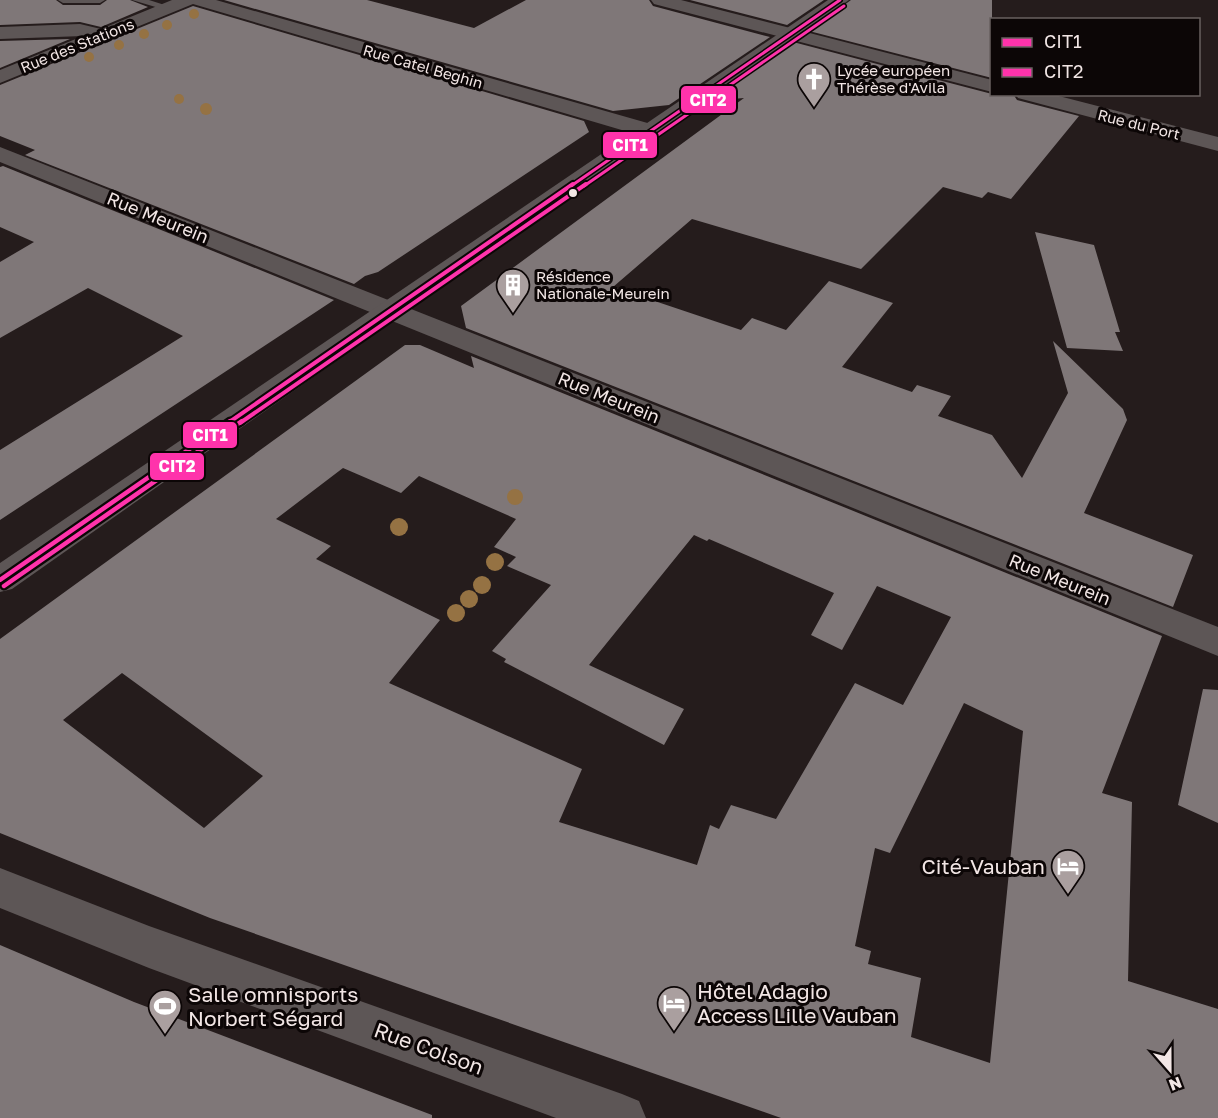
<svg xmlns="http://www.w3.org/2000/svg" width="1218" height="1118" viewBox="0 0 1218 1118" font-family="'Golos Text',sans-serif">
<style>
.building{fill:#7f7778;fill-rule:evenodd}
.lines{fill:none;stroke-linecap:round;stroke-linejoin:round}
.service{fill:#5d5656;fill-rule:evenodd}
.minor{fill:#5d5656;fill-rule:evenodd}
.tertiary{fill:#5d5656;fill-rule:evenodd}
.bus-1-far2-casing{stroke:#0c0606;stroke-width:6}
.bus-1-far1-casing{stroke:#0c0606;stroke-width:8}
.bus-1-casing{stroke:#0c0606;stroke-width:9}
.bus-2-far2-casing{stroke:#0c0606;stroke-width:6}
.bus-2-far1-casing{stroke:#0c0606;stroke-width:8}
.bus-2-casing{stroke:#0c0606;stroke-width:9}
.bus-1-far2{stroke:#ff33ab;stroke-width:3}
.bus-1-far1{stroke:#ff33ab;stroke-width:4}
.bus-1{stroke:#ff33ab;stroke-width:4.5}
.bus-2-far2{stroke:#ff33ab;stroke-width:3}
.bus-2-far1{stroke:#ff33ab;stroke-width:4}
.bus-2{stroke:#ff33ab;stroke-width:4.5}
.tree{fill:#957243}
.bus-dot{fill:#f2e6e5;stroke:#0c0606;stroke-width:2}
.labels{text-anchor:middle;dominant-baseline:central;stroke-width:6;stroke-linejoin:round;paint-order:stroke}
.far-street-label{font-size:15px;fill:#f2e6e5;stroke:#0c0606}
.far-poi-label{font-size:15px;fill:#f2e6e5;stroke:#0c0606;text-anchor:start}
.street-label{font-size:18px;fill:#f2e6e5;stroke:#0c0606}
.near-poi-label{font-size:21px;fill:#f2e6e5;stroke:#0c0606;text-anchor:start}
.near-street-label{font-size:21px;fill:#f2e6e5;stroke:#0c0606}
.line-badge{stroke:#0c0606;stroke-width:2}
.badge-label{font-size:16px;text-anchor:middle;font-weight:bold;fill:#fff}
</style>
<rect width="100%" height="100%" fill="#251c1c"/>
<path class="building" d="M0,0H56L63,5H100L107,0H130L148,7L101,27L80,22L0,25Z
M224,0H367L474,28L526,0H649L653,6L770,37L669,105L613,111Z
M690,0H824L787,25Z
M851,0H992V78L809,31Z
M193,6L584,121L589,132L378,272L365,276L354,284L25,155L35,150L0,136V85Z
M70,39L0,68V41Z
M793,42L992,94H1013L1017,100L1079,116L1011,199L988,192L982,198L943,187L861,269L692,219L613,287L741,330L752,318L786,330L829,281L893,303L842,367L912,392L917,385L951,396L938,416L992,435L1022,478L1068,393L1053,341L1123,409L1127,420L1084,513L1193,555L1173,607L466,328L461,306L744,98L709,101Z
M3,166L334,300L0,520V450L183,336L88,288L0,338V262L34,242L0,227V167Z
M1035,232L1094,245L1120,332H1115L1123,351L1067,348Z
M405,345H420L474,368L471,356L1162,636L1102,793L1132,802L1128,981L1218,1009V1118H781L210,918L0,833V639ZM343,468L401,493L419,476L516,519L494,547L516,557L507,566L551,585L492,651L506,659L504,662L664,745L684,709L589,665L694,535L707,541L709,539L834,593L811,635L842,650L877,586L951,617L903,705L855,683L776,819L731,805L719,829L710,825L697,865L559,822L582,769L389,683L440,620L316,559L331,546L276,519ZM122,673L263,776L204,828L63,720ZM964,703L1023,731L990,1063L911,1037L921,978L868,964L871,951L855,946L875,848L890,853Z
M1203,689L1218,690V823L1178,805Z
M0,945L134,1002L432,1115V1118H0Z"/>
<g class="lines">
<path class="service" d="M58,0H105L100,3H63Z
M132,0H149L174,8L169,11Z"/>
<path class="minor" d="M172,0H216L658,126L661,131L658,136L650,137L642,136L193,4L0,83V70L83,36L0,39V27L80,24L101,29Z
M651,0H681L992,80V92L654,4Z
M1015,94H1051L1218,137V151L1018,98Z
M0,147L1218,627V656L0,162Z
M0,868L149,926L622,1094L639,1101L646,1118H556L149,968L0,908Z"/>
<path class="tertiary" d="M828,0H849L12,589L0,592V563Z"/>
<defs>
<path id="bus-1-far2" d="M571,186L840,0"/>
<path id="bus-1-far1" d="M228,423L573,184"/>
<path id="bus-1" d="M0,580L230,421"/>
<path id="bus-2-far2" d="M584,186L844,6"/>
<path id="bus-2-far1" d="M240,423L586,184"/>
<path id="bus-2" d="M4,586L242,421"/>
</defs>
<use href="#bus-1-far2" class="bus-1-far2-casing"/>
<use href="#bus-1-far1" class="bus-1-far1-casing"/>
<use href="#bus-1" class="bus-1-casing"/>
<use href="#bus-2-far2" class="bus-2-far2-casing"/>
<use href="#bus-2-far1" class="bus-2-far1-casing"/>
<use href="#bus-2" class="bus-2-casing"/>
<use href="#bus-1-far2" class="bus-1-far2"/>
<use href="#bus-1-far1" class="bus-1-far1"/>
<use href="#bus-1" class="bus-1"/>
<use href="#bus-2-far2" class="bus-2-far2"/>
<use href="#bus-2-far1" class="bus-2-far1"/>
<use href="#bus-2" class="bus-2"/>
</g>
<g class="tree">
<circle cx="194" cy="14" r="5"/>
<circle cx="167" cy="25" r="5"/>
<circle cx="144" cy="34" r="5"/>
<circle cx="119" cy="45" r="5"/>
<circle cx="89" cy="57" r="5"/>
<circle cx="179" cy="99" r="5"/>
<circle cx="206" cy="109" r="6"/>
<circle cx="515" cy="497" r="8"/>
<circle cx="399" cy="527" r="9"/>
<circle cx="495" cy="562" r="9"/>
<circle cx="482" cy="585" r="9"/>
<circle cx="469" cy="599" r="9"/>
<circle cx="456" cy="613" r="9"/>
</g>
<defs>
<symbol id="church-pin" viewBox="-11 -11 22 30"><path d="M0 17L-7.5 6A9.5 9.5 0 1 1 7.5 6Z" fill="#aa9f9f" stroke="#0c0606"/><path d="M-1.2-6h2.4v3.5h3.3v2.4h-3.3V6h-2.4V-.1h-3.3v-2.4h3.3Z" fill="#fff"/></symbol>
<symbol id="building-pin" viewBox="-11 -11 22 30"><path d="M0 17L-7.5 6A9.5 9.5 0 1 1 7.5 6Z" fill="#aa9f9f" stroke="#0c0606"/><path d="M-4-6H4V6H1V3H-1V6H-4ZM-2.5-4.3h1.7v1.8h-1.7ZM.8-4.3h1.7v1.8H.8ZM-2.5-1h1.7V.8h-1.7ZM.8-1h1.7V.8H.8Z" fill="#fff"/></symbol>
<symbol id="hotel-pin" viewBox="-11 -11 22 30"><path d="M0 17L-7.5 6A9.5 9.5 0 1 1 7.5 6Z" fill="#aa9f9f" stroke="#0c0606"/><path d="M-6-4.5h1.5V1H6V5H4.5V3h-9V5H-6ZM-4 0a1.8 1.8 0 1 1 3.6 0ZM.5 0V-2.5h3Q6-2.5 6 0Z" fill="#fff"/></symbol>
<symbol id="stadium-pin" viewBox="-11 -11 22 30"><path d="M0 17L-7.5 6A9.5 9.5 0 1 1 7.5 6Z" fill="#aa9f9f" stroke="#0c0606"/><path d="M0-5a6.5 5 0 1 0 0 10a6.5 5 0 1 0 0-10ZM-3.5-1.8h7v3.6h-7Z" fill="#fff"/></symbol>
</defs>
<g fill-rule="evenodd">
<use href="#church-pin" x="795" y="60" width="38" height="52"/>
<use href="#building-pin" x="494" y="266" width="38" height="52"/>
<use href="#hotel-pin" x="1049" y="847" width="38" height="52"/>
<use href="#hotel-pin" x="655" y="984" width="38" height="52"/>
<use href="#stadium-pin" x="146" y="987" width="38" height="52"/>
</g>
<circle class="bus-dot" cx="573" cy="193" r="5"/>
<g class="labels">
<g class="far-street-label">
<text transform="translate(77 45) rotate(-22)">Rue des Stations</text>
<text transform="translate(423 66) rotate(16)">Rue Catel Beghin</text>
<text transform="translate(1139 124) rotate(14)">Rue du Port</text>
</g>
<g class="far-poi-label">
<text x="837" y="70">Lycée européen<tspan x="837" dy="17">Thérèse d'Avila</tspan></text>
<text x="536" y="276">Résidence<tspan x="536" dy="17">Nationale-Meurein</tspan></text>
</g>
<g class="street-label">
<text transform="translate(158 217) rotate(22)">Rue Meurein</text>
<text transform="translate(609 397) rotate(22)">Rue Meurein</text>
<text transform="translate(1060 579) rotate(22)">Rue Meurein</text>
</g>
<g class="near-poi-label">
<text x="1045" y="866" text-anchor="end">Cité-Vauban</text>
<text x="697" y="991">Hôtel Adagio<tspan x="697" dy="24">Access Lille Vauban</tspan></text>
<text x="188" y="994">Salle omnisports<tspan x="188" dy="24">Norbert Ségard</tspan></text>
</g>
<g class="near-street-label">
<text transform="translate(429 1048) rotate(20)">Rue Colson</text>
</g>
</g>
<g class="line-badge">
<rect x="680" y="85" width="57" height="29" rx="6" fill="#ff33ab"/>
<rect x="602" y="131" width="56" height="28" rx="6" fill="#ff33ab"/>
<rect x="182" y="421" width="56" height="28" rx="6" fill="#ff33ab"/>
<rect x="149" y="452" width="56" height="29" rx="6" fill="#ff33ab"/>
</g>
<g class="badge-label">
<text x="708" y="106">CIT2</text>
<text x="630" y="151">CIT1</text>
<text x="210" y="441">CIT1</text>
<text x="177" y="472">CIT2</text>
</g>
<rect x="990" y="18" width="210" height="78" fill="#0c0606" stroke="#68605f" stroke-width="1.5"/>
<rect x="1002" y="38" width="30" height="9" fill="#ff33ab" stroke="#68605f" stroke-width="1.5"/>
<text x="1044" y="48" font-size="18" fill="#f2e6e5">CIT1</text>
<rect x="1002" y="68" width="30" height="9" fill="#ff33ab" stroke="#68605f" stroke-width="1.5"/>
<text x="1044" y="78" font-size="18" fill="#f2e6e5">CIT2</text>
<g transform="translate(1170 1070) rotate(159)" stroke="#0c0606" stroke-width="4.5" paint-order="stroke">
<path d="M0-4.5L10 22L0 15L-10 22Z" fill="#f2e6e5"/>
<text y="-9" font-size="16" font-weight="bold" text-anchor="middle" fill="#f2e6e5">N</text>
</g>
</svg>
